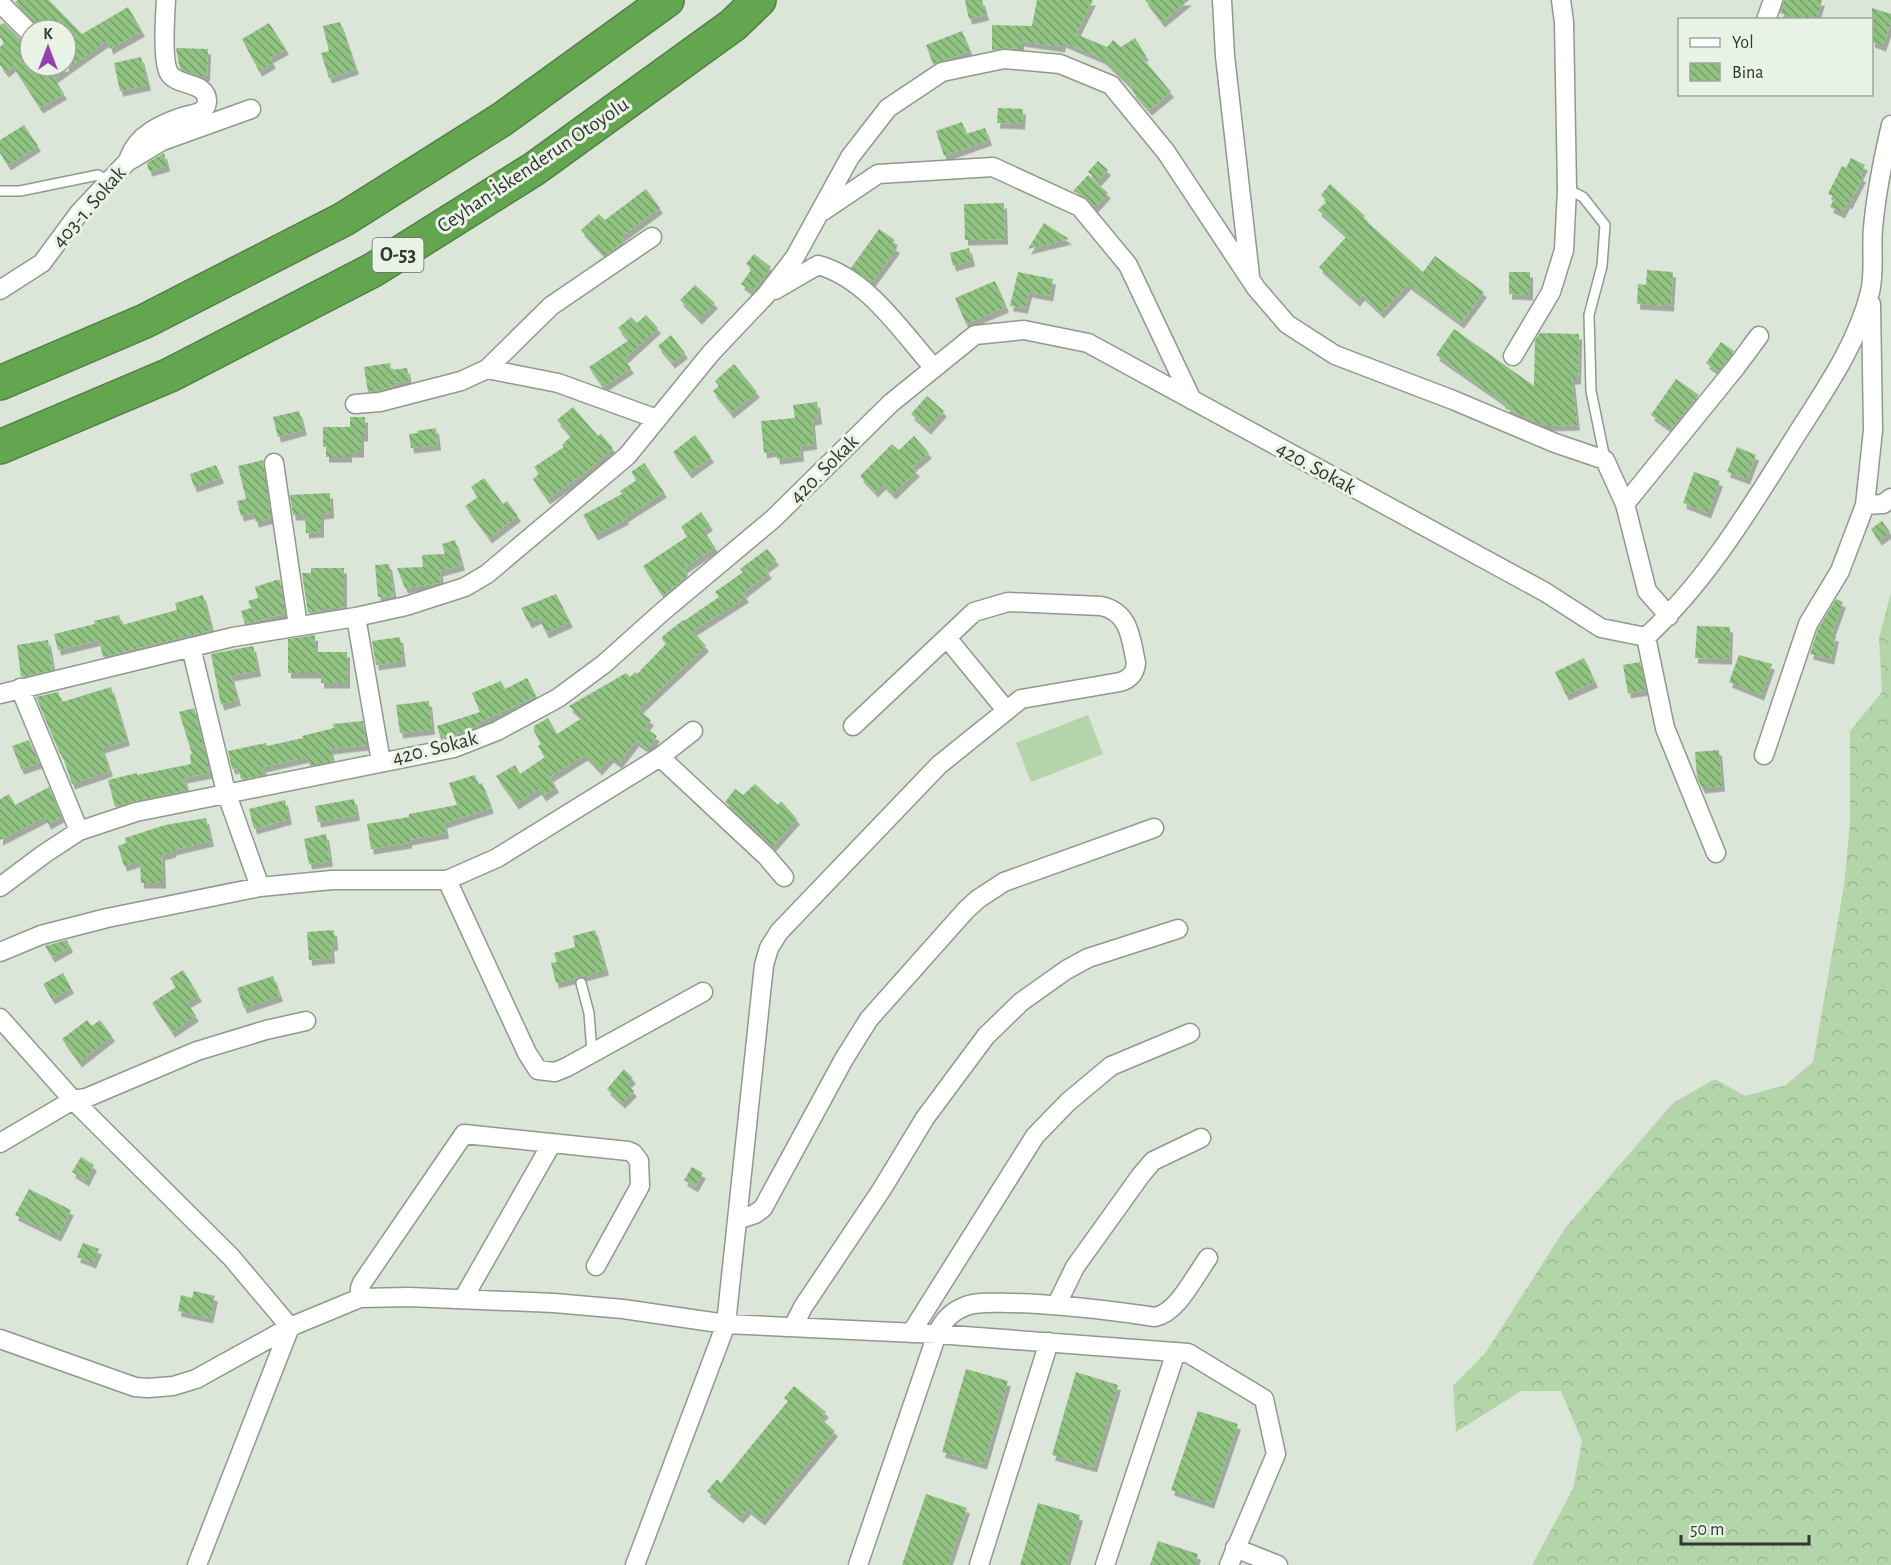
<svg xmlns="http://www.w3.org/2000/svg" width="1891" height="1565" viewBox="0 0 1891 1565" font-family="'Alegreya Sans',sans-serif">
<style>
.forest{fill:url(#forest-crowns)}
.garden{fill:#b3d5a9}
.building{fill:url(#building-back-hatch);filter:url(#shadow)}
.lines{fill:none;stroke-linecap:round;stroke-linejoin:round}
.service-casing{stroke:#90998d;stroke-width:12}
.minor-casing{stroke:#90998d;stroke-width:21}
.motorway-casing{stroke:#527f44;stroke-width:36}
.service{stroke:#fff;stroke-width:9}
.minor{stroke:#fff;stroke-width:18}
.motorway{stroke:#64a64f;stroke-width:33}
.labels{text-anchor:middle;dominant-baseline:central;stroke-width:6;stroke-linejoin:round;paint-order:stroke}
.shield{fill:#e8f3e5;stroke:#696f67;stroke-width:1.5}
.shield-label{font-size:20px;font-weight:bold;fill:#323631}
.street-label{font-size:21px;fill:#323631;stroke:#e8f3e5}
</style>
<defs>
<pattern id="forest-crowns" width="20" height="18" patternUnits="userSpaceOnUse" patternTransform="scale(1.5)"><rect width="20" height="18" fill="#b3d5a9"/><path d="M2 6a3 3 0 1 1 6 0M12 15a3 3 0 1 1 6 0" fill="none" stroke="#9ab792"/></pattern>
<pattern id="building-back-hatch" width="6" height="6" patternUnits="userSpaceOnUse" patternTransform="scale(1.5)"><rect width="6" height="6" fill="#90c281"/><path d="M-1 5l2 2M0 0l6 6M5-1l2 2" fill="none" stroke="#769e6a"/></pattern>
<filter id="shadow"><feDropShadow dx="3" dy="5.5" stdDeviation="0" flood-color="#0004"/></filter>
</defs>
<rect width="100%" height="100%" fill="#dbe5d8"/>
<path class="forest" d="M1891,593V1565H1532L1573,1489L1582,1441L1561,1391H1521L1456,1432L1453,1386L1486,1352L1566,1227L1673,1103L1715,1079L1745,1096L1786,1085L1813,1062L1844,886L1850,823V731L1882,692L1879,638Z"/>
<path class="garden" d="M1088,715L1103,754L1031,782L1016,743Z"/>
<path class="building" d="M18,0H49L82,34L128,7L142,31L110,49L108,40L54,78L64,94L40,108L13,66L6,72L0,65V47L4,43L0,37V25L4,23L22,41L30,44V66H66V30H41L15,2Z
M965,0H982L986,15L969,19Z
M1037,0H1093L1076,34L1107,47L1113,40L1121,47L1135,38L1146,56H1141L1171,92L1149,110L1132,91L1134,89L1103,59L1063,42L1062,47L1021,41V49L1005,48L992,50V25L1032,26Z
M1145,0H1189L1162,22Z
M1784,0H1822L1816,20H1803L1780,13Z
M1872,8L1891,14V22L1883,46L1872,42Z
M340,22L356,69L329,78L321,53L329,51L323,26Z
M269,23L286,49L270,58L273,63L259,71L242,39Z
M962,31L970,51L933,64L926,45Z
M176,48L208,49L207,76H200L180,69Z
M141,57L148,85L120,91L114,63Z
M998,108L1023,109L1022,124L997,123Z
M962,122L966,134L985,128L989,140L944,156L936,131Z
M24,125L38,146L8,165L0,153V140Z
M164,153L167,166L149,171L147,163Z
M1851,158L1865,165L1860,175L1863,177L1849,204L1847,203L1842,213L1830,207L1835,197L1828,194L1842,166L1846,168Z
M1098,161L1108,170L1098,181L1088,172Z
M1088,175L1108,193L1095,207L1085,197L1073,191Z
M1330,184L1365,216L1363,218L1423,272L1435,256L1484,292L1461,323L1408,284L1381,313L1362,295L1357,301L1319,267L1347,236L1318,210L1327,201L1321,195Z
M646,189L660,208L621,237L624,241L605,256L581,230L599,214L605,220Z
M1004,203L1005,239L965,240L964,204Z
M1044,223L1069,239L1028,249Z
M879,229L895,240L892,244L897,248L872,282L851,268Z
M969,248L972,261L953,266L950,253Z
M754,254L771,267L752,292L741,284L752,269L746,264Z
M1647,270L1673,272L1671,306L1637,304L1638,284L1646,285Z
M1018,272L1053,279L1050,296L1029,292L1025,308L1010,306Z
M1509,272H1530V295L1509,294Z
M995,281L1006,307L966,324L955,298Z
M695,285L715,303L699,319L680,300Z
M646,315L658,328L624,359L631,368L603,387L589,367L629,340L618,328L631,317L637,323Z
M1454,329L1534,386L1535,340L1540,333L1579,334L1578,379H1572L1577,425L1545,426L1505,408L1508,405L1436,355Z
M671,335L685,353L672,363L658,346Z
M1721,342L1734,351L1718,372L1706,363Z
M390,363L391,370L407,368L409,381L393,383V387L368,392L364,367Z
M734,364L757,392L731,413L713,391L719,386L715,381Z
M1676,379L1699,395L1671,429L1651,415Z
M927,396L944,411L928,429L911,414Z
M817,402L819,419L812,420L814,444L800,446L801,456L777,459L776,451L764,453L761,421L795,418L793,405Z
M573,407L598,436L601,434L613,448L586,472L547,499L533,479L539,474L534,467L564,447L562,445L571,436L557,420Z
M299,411L304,430L278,437L273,417Z
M350,417H365V436H361V452H349V457H326V447H323V427H350Z
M436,428L438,445L411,448L409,434L418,433L417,431Z
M695,435L711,457L689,473L673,452Z
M914,436L929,453L912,467L917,471L893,494L883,484L875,492L860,476L892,444L899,450Z
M1737,447L1756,455L1747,479L1727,472Z
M263,460L271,518L256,522L253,513L241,516L237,501L246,499L238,466Z
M644,463L664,492L625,517L626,519L595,535L583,515L622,494L620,491L637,480L631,472Z
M216,465L221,478L194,487L190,474Z
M1694,472L1720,481L1708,513L1683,503Z
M484,478L503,504L507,501L518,516L489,538L465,506L478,497L471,487Z
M330,493L331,513L321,514V532L306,533L305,515H293L290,495Z
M701,512L710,525L703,530L715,547L683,569L688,575L663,596L643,566L688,536L681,527Z
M1882,521L1890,532L1879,540L1871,529Z
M455,540L462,565L440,571L441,583L405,588L397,568L423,567L422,555L445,554L442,544Z
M767,549L776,560L765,568L769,573L743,593L746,597L693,631L706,646L638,710L651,720L645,728L657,736L648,749L636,741L619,763L611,757L599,770L585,755L550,777L556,787L543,796L539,789L516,804L496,776L515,765L520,774L545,757L538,746L541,744L534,731V726L548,718L557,734L582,718L569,706L626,673L630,677L635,672L637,674L666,644L662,639L663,636L683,620L684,621L719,597L715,592L743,572L740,569Z
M389,564L394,596L378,597L375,565Z
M311,568H344V608H322V611L308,613L302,573H311Z
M276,580H280L285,613L245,624L241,611L251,608L248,601L258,598L255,587Z
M556,594L570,622L546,633L539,618L529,623L521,608Z
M203,595L212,630L103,657L99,640L58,650L54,634L95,624L94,621L119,615L122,625L177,610L175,603Z
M1836,599L1843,602L1831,635L1836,636L1831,659L1810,654L1818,629Z
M1697,626L1730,627L1729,659L1695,658Z
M315,635V652H347V683H321V673H288V639Z
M400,637L403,661L376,665L372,641Z
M48,640L53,670L21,677L17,645Z
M253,646L258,671L231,676L238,700L221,705L211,654Z
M1739,655L1772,664L1761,695L1729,682Z
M1584,658L1595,682L1566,695L1555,672Z
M1640,662L1646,690L1628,693L1623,665Z
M527,678L536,696L478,723L479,726L441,739L437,726L480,712L472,693L501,681L505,689Z
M111,687L127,740L102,748L110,771L72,784L62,754H60L36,697L58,692L62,702Z
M429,701L432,729L400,733L396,705Z
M194,708L210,773L184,778L187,790L134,801L115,807L108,780L137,773V775L191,764L190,755L192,754L179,712Z
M363,721L366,745L330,749L333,761L310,766L307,757L263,767L265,775L241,779L238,768L232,769L228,751L266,743L267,746L303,738L302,736L334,728L333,724Z
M29,740L39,763L21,769L12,746Z
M1719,750L1722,786L1702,788L1697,777L1695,752Z
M475,775L478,785L482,783L491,808L444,823L446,833L409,840V843L371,849L367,824L409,817V814L457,805L449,783Z
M755,784L778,805L781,801L797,819L773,846L725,802L735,789L743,795Z
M49,787L61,817L48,824L45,817L0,840V799L9,794L15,805Z
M354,799L357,815L318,822L315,806Z
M285,800L289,819L254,829L249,809Z
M206,818L211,841L173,850V852L162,855L163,883H141L140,861L124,866L118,846L126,843L125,838L165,825Z
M326,834L330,861L309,864L304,839Z
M334,930L335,945L331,946L332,958L309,960L307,932Z
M595,930L606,970L556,983L551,963L557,962L554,953L575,947L573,936Z
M67,940L70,947L52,957L45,946Z
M183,970L199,996L187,1003L196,1016L172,1032L152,1003L176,987L170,978Z
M63,973L71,988L52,999L43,984Z
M273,976L280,996L244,1008L237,988Z
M87,1020L92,1026L100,1020L112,1036L79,1062L62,1039Z
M624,1069L633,1078L627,1084L634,1091L622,1103L607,1089Z
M81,1157L94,1165L86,1181L72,1172Z
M692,1167L703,1173L695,1187L684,1180Z
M29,1189L71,1210L58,1236L15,1215Z
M83,1243L99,1249L93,1263L77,1257Z
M194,1291L215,1296L210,1318L178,1311L181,1295L192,1298Z
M966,1369L1008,1381L984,1464L942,1452Z
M1076,1372L1118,1385L1094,1467L1052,1455Z
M794,1386L826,1412L820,1418L835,1431L762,1520L748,1509L740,1518L707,1491L717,1479L721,1483L788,1401L784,1398Z
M1198,1411L1238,1424L1211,1503L1171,1490Z
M926,1494L967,1508L948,1565H902Z
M1038,1503L1080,1515L1066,1565H1020Z
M1158,1541L1198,1554L1195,1565H1150Z"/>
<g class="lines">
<defs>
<path id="service" d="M1567,189L1583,197L1605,225L1602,266L1589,315L1591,391L1605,459
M0,191H20L98,175L109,181
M581,983L589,1013L592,1053"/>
<path id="minor" d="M1222,0L1225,56L1250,276
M0,3L30,33
M1766,20L1773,0
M129,158C137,135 161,124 182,117C191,114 206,114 207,102C208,81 177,87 169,73C162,61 165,16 166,0
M823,211L878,174L993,167L1080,207L1128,265L1192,400
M0,290L42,263L79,213L127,162L162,141L251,109
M775,290L818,265C867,278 901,331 934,368
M1871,304L1873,430L1865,505L1883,504L1891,498
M1513,356L1551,292L1564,250L1567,189L1564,22L1561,0
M487,369L551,306L652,237
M355,404L380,402L461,381L487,369L558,383L657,419
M274,463L298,626
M1625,504L1736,367L1759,336
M356,617L381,762
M1646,637C1707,581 1751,507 1795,437C1824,391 1857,345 1870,292C1875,272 1871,249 1873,228C1876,194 1883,159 1891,125
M1646,637L1665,728L1716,853
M947,638L1006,710
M191,647L226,792L260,887
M20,688L79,831
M0,694L233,637L356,617L406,606L465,587L487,574L627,456L711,353L766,295L795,257L850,157L888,108L942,72L1004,59L1060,64L1111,85L1166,152L1256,288L1287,324L1335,355L1453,400L1555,443L1605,460L1625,504L1647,591L1669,616
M1764,755L1808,624L1840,571L1865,505
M660,757L766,856L784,877
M447,880L527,1053L538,1070L555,1072L567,1067L703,992
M0,887L44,854L79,831L136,812L454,748L497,731L558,698L604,664L662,612L773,519L891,403L975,335L1024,330L1088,343L1545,592L1601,628L1646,637
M0,952L41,935L107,918L260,887L332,880H447L497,858L660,757L693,731
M0,1018L73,1100L231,1257L290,1327L360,1298L409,1297L554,1303L623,1309L726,1324L937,1334L1188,1353L1264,1399L1276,1454L1229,1565
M0,1143L73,1100L86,1098L197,1051L266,1030L306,1021
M737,1220L755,1214L763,1208L844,1059L869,1019L966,910L978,899L1004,882L1154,828
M360,1298V1288L362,1283L464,1134L628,1151L633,1153L639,1161L640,1186L596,1266
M463,1299L552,1143
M1057,1304L1075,1267L1141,1175L1153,1161L1201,1138
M793,1327L803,1307L882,1189L925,1118L986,1036L1021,1002L1066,970L1088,958L1178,929
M911,1333L1035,1136L1068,1102L1111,1066L1190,1033
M0,1339L135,1387L148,1388L173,1386L196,1379L290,1327
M1235,1548L1278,1565
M197,1565L290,1327
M635,1565L726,1324L764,965L769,948L779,932L939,765L1021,699L1120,682C1130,679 1135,674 1136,663C1131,639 1130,612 1101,606L1008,602L974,612L853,726
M858,1565L937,1334C943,1320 952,1311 966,1306C980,1301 997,1303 1012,1303C1060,1304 1107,1310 1155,1317C1178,1312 1194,1277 1208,1258
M979,1565L1049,1342
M1105,1565L1176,1352"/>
<path id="motorway" d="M0,383L145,321L344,219L501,120L667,0
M0,447L170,375L373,270L534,169L733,25L759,0"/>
</defs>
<use href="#service" class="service-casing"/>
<use href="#minor" class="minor-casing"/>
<use href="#motorway" class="motorway-casing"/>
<use href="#service" class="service"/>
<use href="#minor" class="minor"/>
<use href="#motorway" class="motorway"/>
</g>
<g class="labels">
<rect class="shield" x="372.5" y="238" width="51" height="34" rx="4.5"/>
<g class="shield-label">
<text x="398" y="255">O-53</text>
</g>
<g class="street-label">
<text transform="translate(533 165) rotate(-34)">Ceyhan-İskenderun Otoyolu</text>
<text transform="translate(89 207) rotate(-49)">403-1. Sokak</text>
<text transform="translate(1316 468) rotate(29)">420. Sokak</text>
<text transform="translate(824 469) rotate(-45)">420. Sokak</text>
<text transform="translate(435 748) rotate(-14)">420. Sokak</text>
</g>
</g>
<rect x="1678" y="18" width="195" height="78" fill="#e8f3e5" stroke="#9fa79d" stroke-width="1.5"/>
<rect x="1690" y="38" width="30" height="9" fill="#ffffff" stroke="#9fa79d" stroke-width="1.5"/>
<text x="1732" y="48" font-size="18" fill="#323631">Yol</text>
<rect x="1690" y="63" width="30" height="18" fill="url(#building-back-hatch)" stroke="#9fa79d" stroke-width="1.5"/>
<text x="1732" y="78" font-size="18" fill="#323631">Bina</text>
<g transform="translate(48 48)"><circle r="28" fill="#e8f3e5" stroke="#9fa79d" stroke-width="1.5"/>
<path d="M0-4.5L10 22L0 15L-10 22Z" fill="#9640ad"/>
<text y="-9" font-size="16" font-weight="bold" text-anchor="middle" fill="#323631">K</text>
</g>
<path d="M1681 1535v9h128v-9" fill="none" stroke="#323631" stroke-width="3"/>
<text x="1690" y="1535" font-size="18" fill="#323631" stroke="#e8f3e5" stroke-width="4.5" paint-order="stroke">50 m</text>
</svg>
